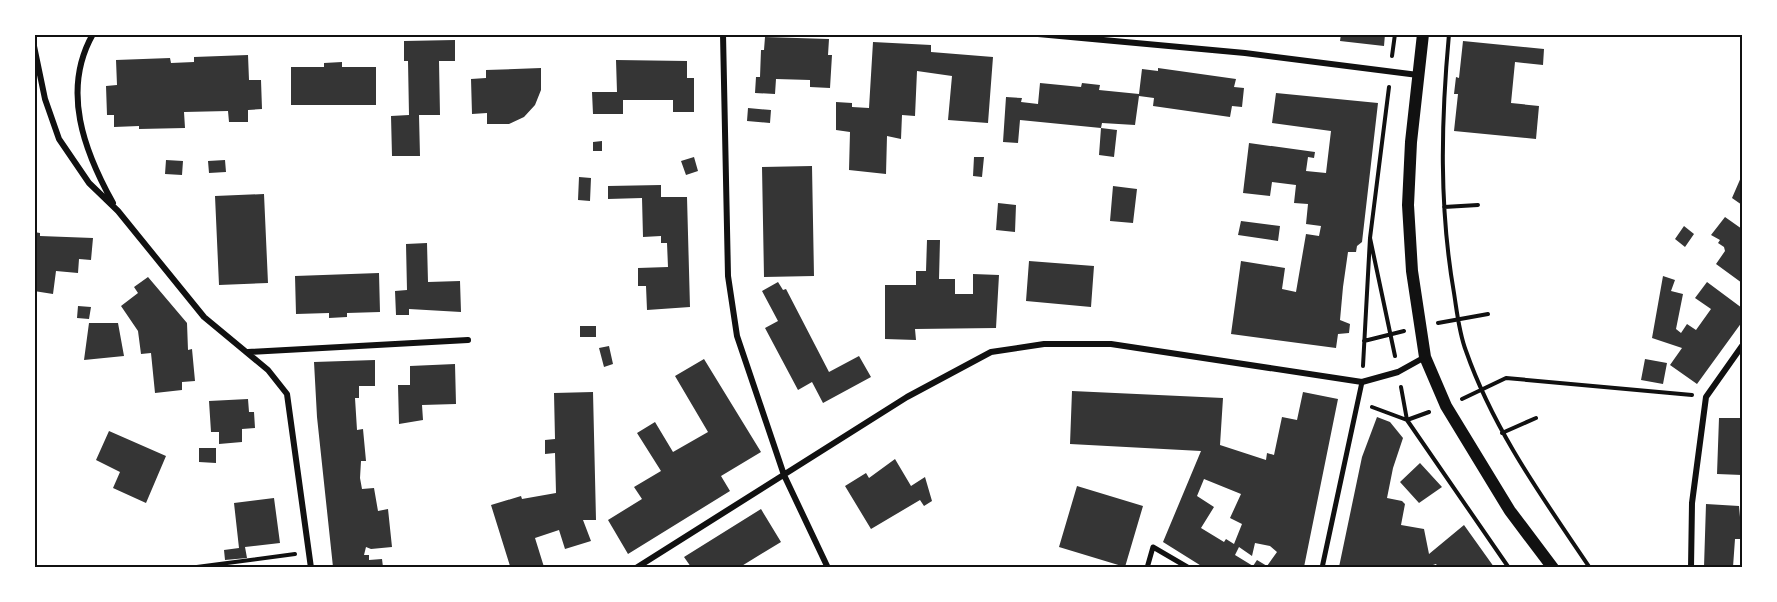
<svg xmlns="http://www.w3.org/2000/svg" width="1777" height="602" viewBox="0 0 1777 602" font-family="Barlow,sans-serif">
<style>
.building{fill:#353535;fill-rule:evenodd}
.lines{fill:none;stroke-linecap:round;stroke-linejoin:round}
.path{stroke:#111;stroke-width:4}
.pedestrian{stroke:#111;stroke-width:5}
.minor{stroke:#111;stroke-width:6}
.secondary{stroke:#111;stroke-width:12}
.neatline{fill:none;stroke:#111;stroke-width:2}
</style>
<rect width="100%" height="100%" fill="#fff"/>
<path class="building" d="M1341,34H1385L1384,46L1340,41Z
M765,37L829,39L828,55H832L830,88L810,87V80L776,79L775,94L755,93L756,77H760L761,50H764Z
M455,40V61H439L440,115H419L420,156H392L391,116L409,115L408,61H404V41Z
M1463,41L1544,49L1543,65L1515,62L1511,103L1539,106L1536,139L1454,131L1458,94H1454L1456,77L1459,78Z
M873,42L931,45V52L993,57L988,123L948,120L952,76L917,71L915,116L902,115L901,139L887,136L886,174L849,170L850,132L836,130V102L852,103V107L869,108Z
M248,55L249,80H261L262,109L248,110V122H229L228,111L184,112L185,128L139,129V126L114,127V115H107L106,86L117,85L116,60L170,58L171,63L194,62V57Z
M616,60L687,61V78H694V112H673V100H623V114H593L592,92H617Z
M342,62V67H376V105H291V67H324V63Z
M541,68V90L535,105L524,117L509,124H487V113L472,114L471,79L486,78V70Z
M1158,68L1236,79L1234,87L1244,88L1242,107L1232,106L1230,117L1153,106L1154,98L1139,96L1135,125L1102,123L1101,128L1117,130L1114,157L1099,155L1101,128L1020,120L1018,143L1003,142L1006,97L1022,98L1021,102L1038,104L1040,83L1081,87L1082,83L1100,85L1099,90L1139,94L1142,69L1158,71Z
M1276,93L1378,103L1362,242L1357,246L1356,252H1348L1343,287L1340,320L1350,324L1349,333L1338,334L1336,348L1231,334L1241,261L1285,268L1282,289L1296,292L1306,234L1319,236L1321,226L1306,224L1308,204L1294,203L1296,185L1272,182L1270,196L1243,193L1249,143L1315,152L1314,158L1308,157L1306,171L1326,173L1331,131L1272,123Z
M748,108L771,110L770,123L747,121Z
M602,141V151H593V142Z
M694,157L698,171L686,175L681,161Z
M974,157H984L982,177L973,176Z
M166,160L183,161L182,175L165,174Z
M225,160L226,172L209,173L208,161Z
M812,166L814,276L764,277L762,167Z
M1742,175V205L1732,198Z
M579,177L591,178L590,201L578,200Z
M661,185V197H687L690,307L647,310L646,286H638V268L668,267L667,243H661V236L643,237L642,198L608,199V186Z
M1113,186L1137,189L1133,223L1110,221Z
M264,194L268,283L219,285L215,196Z
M998,203L1016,205L1015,232L996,230Z
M1725,217L1742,229V283L1716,264L1725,251L1724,247L1718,243L1720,240L1711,235Z
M1241,221L1280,226L1278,241L1238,235Z
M1684,226L1694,234L1685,247L1675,239Z
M34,232L40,233V236L93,238L91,260L79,259L78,273L56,271L53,294L34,291Z
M927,240H940L939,279H955V294H973V274L999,275L996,328L915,329L916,340L885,339V285H916V271H926Z
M427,243L428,282L460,281L461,312L409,309V315H396L395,291L407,290L406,244Z
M1029,261L1094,266L1091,307L1026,301Z
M379,273L380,312L347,313V317L329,318V313L296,314L295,276Z
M1663,276L1675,280L1671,291L1683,294L1676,329L1681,333L1687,324L1696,330L1711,309L1695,298L1707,282L1742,308V322L1697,384L1670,365L1682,348L1652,338Z
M148,277L187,323L188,350L192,349L195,381L182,382V390L155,393L151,353L141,354L138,331L121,306L138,293L134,287Z
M778,282L783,290L786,289L829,372L859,356L871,377L823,403L812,382L798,390L765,328L778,321L762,291Z
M78,306L91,307L89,319L77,318Z
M89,323H118L124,356L84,360Z
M580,326H596V337H580Z
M609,346L613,364L604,367L599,348Z
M704,359L761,452L721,476L730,491L628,554L608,520L642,499L634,487L661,471L637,433L655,422L673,452L708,432L675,376Z
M1645,359L1667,363L1663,384L1641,380Z
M375,360V386H359V398H355L357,430L363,429L366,461H361L360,478L362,489L374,488L378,511L388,509L392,547L371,549L366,547L364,555H369V560L382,559L383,567H333L317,417L314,362Z
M455,364L456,404L422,405L423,420L399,424L398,385H410V366Z
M1072,391L1223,398L1220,445L1266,460L1267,453L1274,455L1282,417L1297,420L1303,392L1338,399L1304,567H1203L1163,542L1201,451L1070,444ZM1204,479L1241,494L1230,518L1242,524L1234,544L1226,539L1224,542L1201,528L1214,507L1197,496ZM1255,543L1270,546L1277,552L1267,566L1257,560L1253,566L1235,555L1239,547L1252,556Z
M593,392L596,520H583L591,541L565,549L559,530L535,538L544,567H506L510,566L491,505L521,496L522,499L556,493L555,453L545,454V440L555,439L554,393Z
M248,399L249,412H254L255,428L242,429V442L219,444V432H211L209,401Z
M1377,417L1390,422L1403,438L1393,468L1387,498L1402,501L1405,504L1401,525L1424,529L1429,554L1464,525L1494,567H1438L1436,564L1427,567H1339L1362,457Z
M1719,418H1742V475L1717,474Z
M109,431L166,456L146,503L113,488L120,472L96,460Z
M199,448H216V463L199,462Z
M895,459L911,486L925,477L932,501L924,506L920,500L871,529L845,486L866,473L869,478Z
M1420,463L1442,487L1419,503L1400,482Z
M1077,486L1143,506L1125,567L1059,547Z
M274,498L280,543L245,547L247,558L225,560L224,550L239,548L234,503Z
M1706,504L1739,506L1742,539H1735L1733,567H1704Z
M761,509L781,542L740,567H691L684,557Z"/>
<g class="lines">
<path class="path" d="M1449,34C1441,121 1439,207 1454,293C1457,312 1459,333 1466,351C1494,431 1543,498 1590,568
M1392,56L1395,34
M1444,207L1478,205
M1370,238L1395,356
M1438,323L1488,314
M1364,341L1404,331
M1363,366L1370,238L1389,87
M1401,387L1407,420L1509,568
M1462,399L1506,378L1692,395
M1372,407L1407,420L1429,412
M1502,433L1536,418
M189,568L295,554"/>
<path class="pedestrian" d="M1147,568L1153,547L1189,568
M1322,568L1362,382"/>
<path class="minor" d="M93,34C61,90 84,151 113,203
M723,34L728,276L737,336L784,475L828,568
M1038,34L1245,53L1418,75
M34,46L45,99L59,139L89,183L118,211L204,317L268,370L287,394L311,568
M248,352L468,340
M636,568L907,397L991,352L1044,344H1111L1362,382L1398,372L1425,357
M1691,568L1692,503L1706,397L1742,346"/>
<path class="secondary" d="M1423,34L1411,142L1408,205L1412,271L1425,357L1446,406L1510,511L1553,568"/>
</g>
<rect width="1777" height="602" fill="none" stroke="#ffffff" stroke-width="72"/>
<rect x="36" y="36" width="1705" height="530" class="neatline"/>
</svg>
